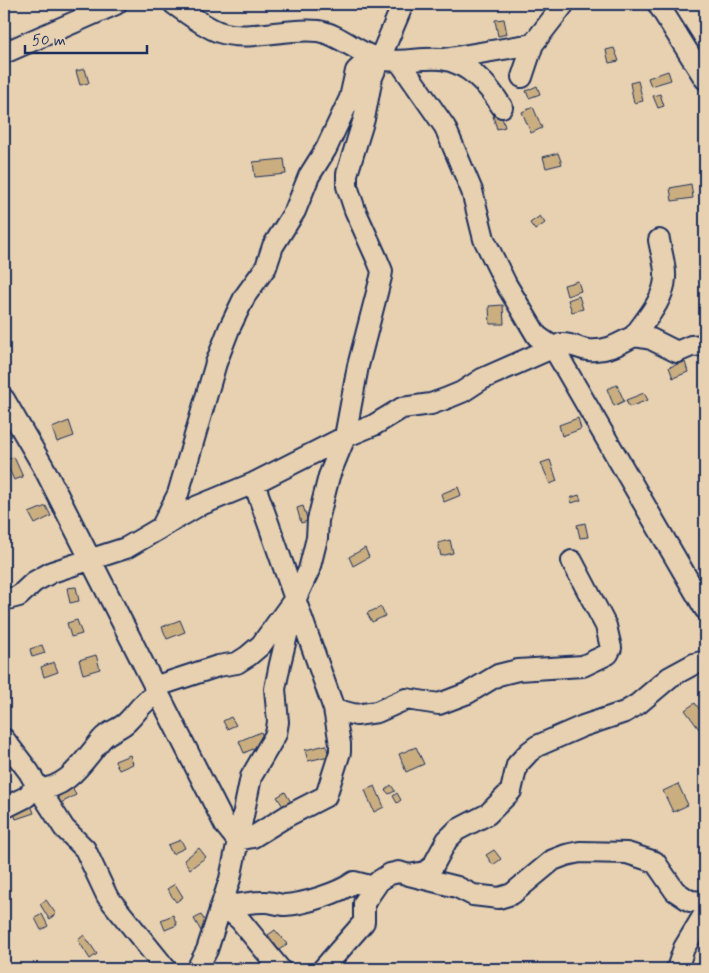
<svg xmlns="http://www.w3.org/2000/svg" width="709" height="973" viewBox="0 0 709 973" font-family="Mynerve,sans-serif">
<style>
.building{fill:#cbae80;stroke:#1b2f5e}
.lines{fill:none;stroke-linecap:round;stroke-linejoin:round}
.street-casing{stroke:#1b2f5e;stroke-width:24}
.street{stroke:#e7d1b1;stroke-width:20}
</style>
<rect width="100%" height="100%" fill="#e7d1b1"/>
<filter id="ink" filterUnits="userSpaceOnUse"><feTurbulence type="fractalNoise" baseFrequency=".02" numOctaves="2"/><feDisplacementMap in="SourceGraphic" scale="10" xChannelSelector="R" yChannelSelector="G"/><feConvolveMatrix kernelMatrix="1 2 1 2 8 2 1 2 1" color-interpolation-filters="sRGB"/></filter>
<g filter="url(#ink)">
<path class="building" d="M504,19L507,34L498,36L495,20Z
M614,48L619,61L609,63L606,50Z
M85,69L89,83L80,85L76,71Z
M668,71L671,80L651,86L648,78Z
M638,81L643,101L634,103L630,83Z
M537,86L540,94L529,98L526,91Z
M660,94L664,106L658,108L653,96Z
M533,107L542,128L531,133L522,112Z
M501,114L505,127L497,129L493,116Z
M558,153L562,164L546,168L543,157Z
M284,159L286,174L255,177L253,162Z
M691,184L693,198L672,201L670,188Z
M540,216L545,223L535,230L530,223Z
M578,281L581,291L567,296L564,285Z
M579,296L583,309L572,312L568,300Z
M503,305L504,324H490L489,306Z
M685,362L688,372L673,378L669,367Z
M617,385L624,401L614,406L607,389Z
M644,393L648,400L629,407L626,400Z
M578,418L581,429L562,436L559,425Z
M69,421L74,436L57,442L52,428Z
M14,457L23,477L14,480L5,460Z
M550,460L557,481L550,484L541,463Z
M458,487L461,495L444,502L441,494Z
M579,495L581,500L572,503L570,498Z
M46,506L51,516L35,524L29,513Z
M303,506L308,521L301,523L297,508Z
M585,523L588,537L580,538L577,525Z
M450,540L453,553L441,556L438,543Z
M365,548L369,557L353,566L349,557Z
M76,587L79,601L70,603L67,588Z
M381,607L385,616L372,622L367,613Z
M77,620L82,634L71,637L67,623Z
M180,620L185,632L167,639L162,627Z
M42,645L45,653L32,657L30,649Z
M96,655L100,669L83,674L79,660Z
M54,662L58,672L44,677L41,667Z
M695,703L705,717V724L699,729L685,710Z
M231,717L236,725L227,729L223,721Z
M261,732L266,743L244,753L239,741Z
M326,745L329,756L308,761L305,750Z
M416,747L424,764L406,772L399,754Z
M130,755L133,764L119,770L115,761Z
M71,784L76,795L61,803L55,793Z
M678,784L688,805L673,812L663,791Z
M391,785L395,791L389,794L385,790Z
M375,786L384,807L374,812L365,790Z
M285,792L293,806L286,811L277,797Z
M397,793L401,800L397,803L393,796Z
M31,805L34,813L16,819L13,811Z
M181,840L185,848L172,854L168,845Z
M199,848L206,857L190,869L184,860Z
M494,850L501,859L493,865L486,855Z
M175,884L183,897L176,902L167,889Z
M46,900L56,914L49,919L40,904Z
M42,914L48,926L41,930L35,918Z
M173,915L177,925L165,930L161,920Z
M201,915L209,927L201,931L194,919Z
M275,930L287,944L279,950L268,935Z
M84,935L97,954L90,959L78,940Z
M240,961L246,969L233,967Z"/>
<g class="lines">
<defs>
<path id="street" d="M174,4C188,14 203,26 219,32C248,42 287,27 318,31C340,34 358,54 380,59C400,64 421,57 441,59C468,62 489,86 502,107
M658,4L705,79
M4,53L116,4
M444,59L533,44
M399,61L445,127L472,191L484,239L506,284L537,336L553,347L705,609
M522,77L533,44L564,4
M659,240C661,252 666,266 665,278C664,300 646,319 634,336L651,339L677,352L691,346L705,345
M4,399L44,468L225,825L237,840L253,837L287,816L326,796L340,752V744L334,709L254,483
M162,526L178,494L216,363L229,329L245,296L266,267L273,246L295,211L309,176L326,149L350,98L356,71L372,56
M4,600L19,596L34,582L52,572L126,548L198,506L254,483L345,437L374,425L402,408L431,404L445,399L462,392L482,379L561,344C571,343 579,349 588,350C606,352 619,344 634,336
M154,687L218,666L237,663L248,656L261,645L294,600
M334,709L356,715L377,712L406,699L439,704L468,693L498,675L518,670L583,666L608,654L611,648L606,626L572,561
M4,739L29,772L37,786L26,797L4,808
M35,789C67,791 83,761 102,739C109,731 120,729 127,722C140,709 140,704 157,693
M39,789L64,828L85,849L107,896L166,969
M409,875L457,887L473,895L499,898L512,894L553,860L566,855L580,852L627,853L655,862L675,891L690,901L705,902
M225,907L240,920L280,969
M220,908C236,905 251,901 266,902C272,902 279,905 285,905C304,904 339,893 354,882L374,887
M197,969L207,950L230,879L251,777L276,734L278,722L275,689L280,664L296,598L309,570L317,538L318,520L329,476L345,437L358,366L381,277L382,271L377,259L355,210L347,186V174L364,119L372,77L403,4
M323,969L364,922V903L379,881L390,874L399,872L409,875L425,872L433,866L447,840L457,830L488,814L511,791L517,765L529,752L537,746L583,726L625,712L638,704L670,677L694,664L705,661
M677,969L684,948L705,913"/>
</defs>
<use href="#street" class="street-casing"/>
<use href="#street" class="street"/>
</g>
</g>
<rect width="709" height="973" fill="none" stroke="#e7d1b1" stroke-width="20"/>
<rect x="10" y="10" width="689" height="953" fill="none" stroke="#1b2f5e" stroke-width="2" filter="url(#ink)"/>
<path d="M25 45v8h122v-8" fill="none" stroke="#1b2f5e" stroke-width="2.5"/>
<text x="32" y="45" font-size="15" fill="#1b2f5e" stroke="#e7d1b1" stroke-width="4" paint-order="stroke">50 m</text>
</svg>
